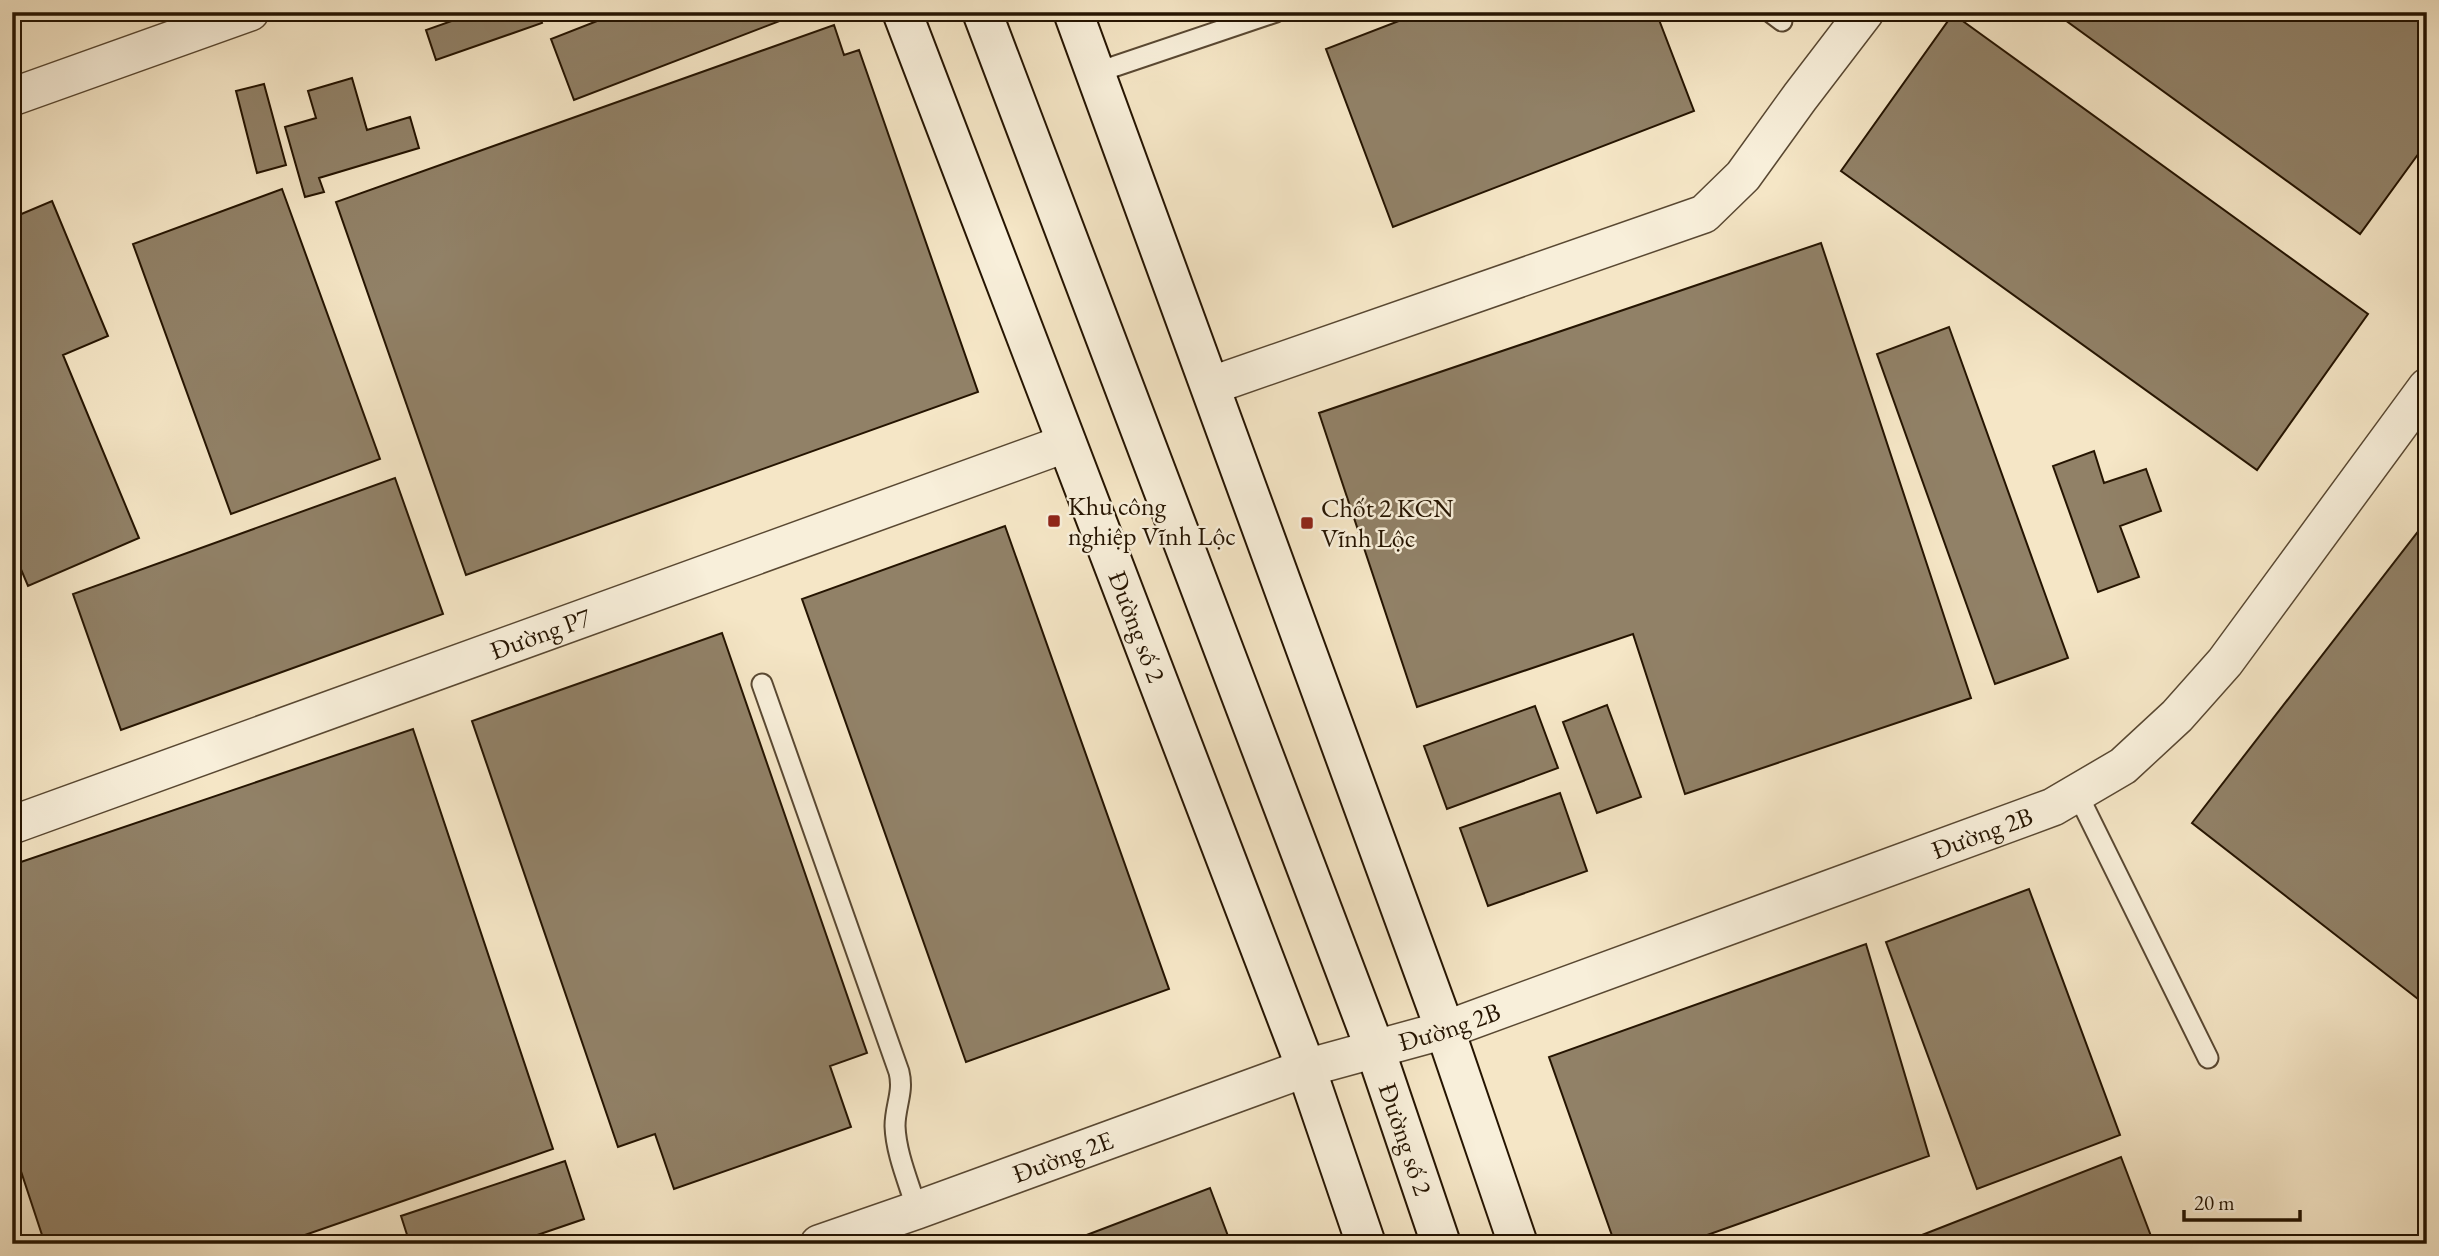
<svg xmlns="http://www.w3.org/2000/svg" width="2439" height="1256" viewBox="0 0 2439 1256" font-family="'EB Garamond',serif">
<style>
.building{fill:#918167;stroke:#251401;stroke-width:2}
.lines{fill:none;stroke-linecap:round;stroke-linejoin:round}
.lane-casing{stroke:#594832;stroke-width:23}
.street-casing{stroke:#594832;stroke-width:40}
.secondary-casing{stroke:#251401;stroke-width:42}
.lane{stroke:#f8efda;stroke-width:19}
.street{stroke:#f8efda;stroke-width:37}
.secondary{stroke:#f8efda;stroke-width:38}
.poi-dot{fill:#8f2418;stroke:#f8efda;stroke-width:2.5}
.labels{text-anchor:middle;dominant-baseline:central;stroke-width:5;stroke-linejoin:round;paint-order:stroke}
.poi-label{font-size:26px;fill:#251401;stroke:#f8efda;text-anchor:start}
.street-label{font-size:26px;fill:#251401;stroke:#f8efda}
</style>
<rect width="100%" height="100%" fill="#f5e6c6"/>
<filter id="stains"><feTurbulence type="fractalNoise" baseFrequency=".00286" numOctaves="4"/><feColorMatrix values="0 0 0 0 .2 0 0 0 0 .09 0 0 0 0 .02 0 0 0 .5 -.17"/></filter>
<radialGradient id="worn" r=".72"><stop offset=".6" stop-color="#630" stop-opacity="0"/><stop offset="1" stop-color="#630" stop-opacity=".3"/></radialGradient>
<path class="building" d="M477,12H538L542,23L436,60L426,30Z
M577,12H601L580,20Z
M620,12H803L574,100L551,39Z
M1422,12H1656L1694,111L1393,227L1326,49Z
M2054,12H2427V142L2360,234Z
M1953,14L2368,314L2257,470L1841,171Z
M834,25L844,55L859,50L978,392L466,575L336,202Z
M352,78L367,130L410,117L419,148L319,178L324,192L305,197L285,127L316,118L308,91Z
M264,84L286,165L257,173L236,91Z
M282,189L380,459L231,514L133,244Z
M52,201L108,336L63,355L139,538L28,586L12,548V218Z
M1821,243L1971,698L1685,794L1633,634L1417,707L1319,413Z
M1949,327L2068,658L1995,684L1877,354Z
M2094,451L2104,483L2146,469L2161,511L2120,526L2139,577L2098,592L2053,466Z
M395,478L443,614L121,730L73,594Z
M2427,520V1006L2192,823Z
M1005,526L1169,989L966,1062L802,599Z
M722,633L867,1053L830,1066L851,1127L674,1189L655,1134L618,1147L472,721Z
M1607,705L1641,797L1597,813L1563,722Z
M1535,706L1558,768L1447,809L1424,746Z
M413,729L553,1149L279,1244H45L12,1144V865Z
M1560,793L1587,871L1488,906L1460,828Z
M2029,889L2120,1135L1977,1189L1886,942Z
M1866,944L1929,1156L1682,1244H1615L1549,1057Z
M2121,1157L2154,1244H1899Z
M565,1161L584,1219L511,1244H410L401,1216Z
M1210,1188L1231,1244H1063Z"/>
<g class="lines">
<defs>
<path id="lane" d="M1770,12L1782,21
M1095,73L1276,12
M762,684L899,1072C904,1092 895,1106 895,1126C896,1154 909,1183 917,1210
M2077,793L2208,1058"/>
<g id="street">
<path d="M12,97L250,12"/>
<path d="M1210,386L1704,214L1743,176L1800,97L1865,12"/>
<path id="s1" d="M12,825L1067,443"/>
<path id="s2" d="M819,1244L917,1210L1306,1068L1445,1030L2053,807L2123,766L2177,716L2225,662L2427,387"/>
</g>
<g id="secondary">
<path id="s3" d="M902,12L1306,1068L1366,1244"/>
<path id="s4" d="M982,12L1375,1049L1441,1244"/>
<path d="M1073,12L1445,1030L1518,1244"/>
</g>
</defs>
<use href="#lane" class="lane-casing"/>
<use href="#street" class="street-casing"/>
<use href="#secondary" class="secondary-casing"/>
<use href="#lane" class="lane"/>
<use href="#street" class="street"/>
<use href="#secondary" class="secondary"/>
</g>
<g class="poi-dot">
<rect x="1047" y="514" width="14" height="14" rx="3.5"/>
<rect x="1300" y="516" width="14" height="14" rx="3.5"/>
</g>
<g class="labels">
<g class="poi-label">
<text x="1068" y="506">Khu công<tspan x="1068" dy="30">nghiệp Vĩnh Lộc</tspan></text>
<text x="1321" y="508">Chốt 2 KCN<tspan x="1321" dy="30">Vĩnh Lộc</tspan></text>
</g>
<g class="street-label">
<text stroke="none"><textPath href="#s3" startOffset="658">Đường số 2</textPath></text>
<text stroke="none"><textPath href="#s1" startOffset="562">Đường P7</textPath></text>
<text stroke="none"><textPath href="#s2" startOffset="1234">Đường 2B</textPath></text>
<text stroke="none"><textPath href="#s2" startOffset="667">Đường 2B</textPath></text>
<text stroke="none"><textPath href="#s4" startOffset="1204">Đường số 2</textPath></text>
<text stroke="none"><textPath href="#s2" startOffset="259">Đường 2E</textPath></text>
</g>
</g>
<rect width="2439" height="1256" fill="none" stroke="#f5e6c6" stroke-width="42"/>
<rect x="14" y="14" width="2411" height="1228" fill="none" stroke="#251401" stroke-width="3.5"/>
<rect x="21" y="21" width="2397" height="1214" fill="none" stroke="#251401" stroke-width="2"/>
<path d="M2184 1210v10h116v-10" fill="none" stroke="#251401" stroke-width="3.5"/>
<text x="2194" y="1210" font-size="21" fill="#251401" stroke="#f8efda" stroke-width="5" paint-order="stroke">20 m</text>
<rect width="100%" height="100%" filter="url(#stains)"/>
<rect width="100%" height="100%" fill="url(#worn)"/>
</svg>
